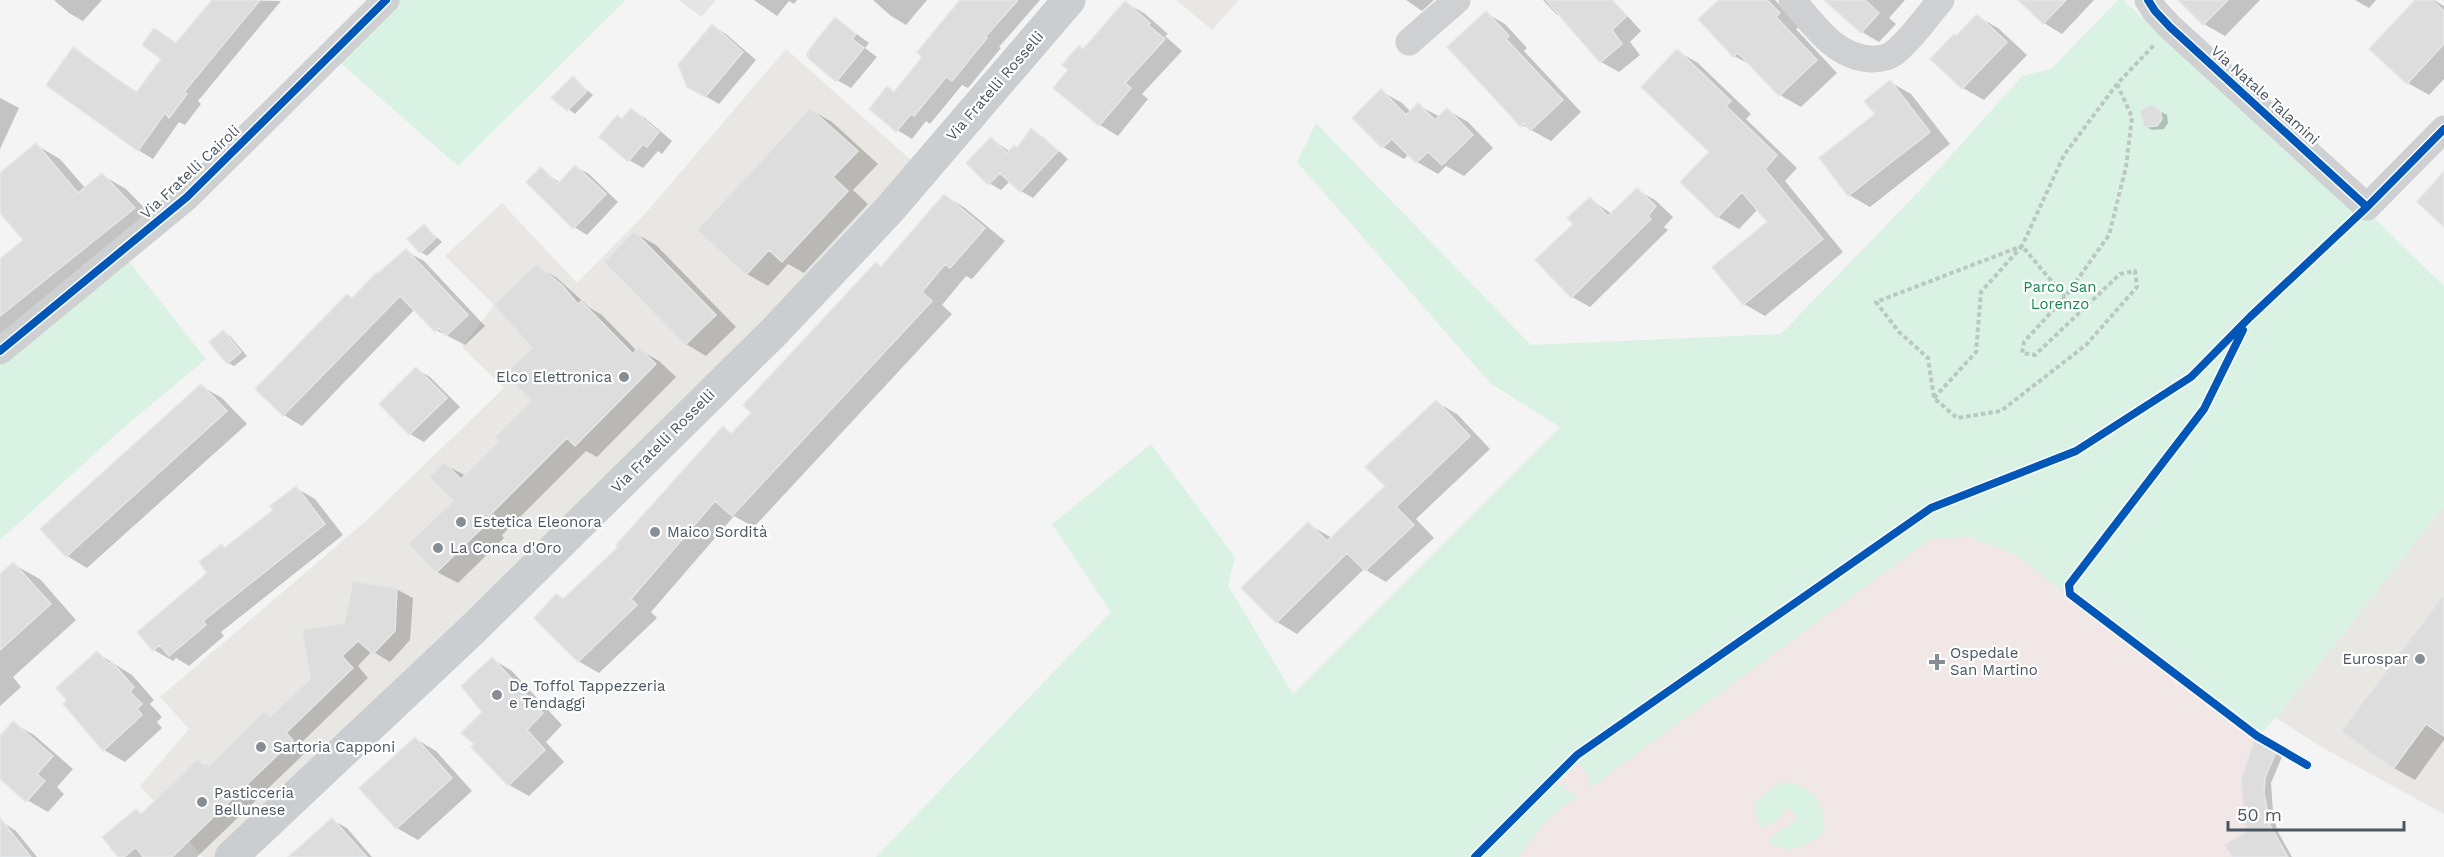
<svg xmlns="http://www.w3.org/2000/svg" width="2444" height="857" viewBox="0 0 2444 857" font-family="'Work Sans',sans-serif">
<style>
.commercial{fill:#e8e7e3}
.education{fill:#e6e5e6}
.medical{fill:#f1e7e6}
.green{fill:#d9f2e3}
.shadow{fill:#0003}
.building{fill:#ddddde;stroke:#e5e6e7;stroke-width:1.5}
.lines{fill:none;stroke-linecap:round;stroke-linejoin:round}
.path{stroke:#bcc7c4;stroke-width:4;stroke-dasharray:4.5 3;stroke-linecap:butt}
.street{stroke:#ced0d2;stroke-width:27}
.primary{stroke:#caced1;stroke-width:33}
.cycleway-casing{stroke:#fff;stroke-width:11}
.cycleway{stroke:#0057b8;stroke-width:8}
.poi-dot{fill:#868d94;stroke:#fff;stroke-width:2}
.labels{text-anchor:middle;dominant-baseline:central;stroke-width:4.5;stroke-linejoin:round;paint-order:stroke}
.street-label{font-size:15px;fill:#4a5661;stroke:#fff}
.park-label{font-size:15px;fill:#17864f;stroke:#fff}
.poi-label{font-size:15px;fill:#4a5661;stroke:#fff;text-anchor:start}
</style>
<rect width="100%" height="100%" fill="#f4f4f4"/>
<path class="commercial" d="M1176,0H1239L1212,30Z
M786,49L920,168L233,857H203L140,786L189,729L160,697L367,520L504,388L462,347L494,305L445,256L502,203L577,283L644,215Z
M2444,506V814L2325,749L2276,718Z"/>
<path class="education" d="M679,0H716L701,17Z"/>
<path class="medical" d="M1917,528L1968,536L2015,554L2254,740L2276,752L2265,778L2264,794L2270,825L2288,857H1483L1579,763Z"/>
<path class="green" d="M397,0H626L458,166L336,59Z
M2118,0H2123L2173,46L2367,207L2375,219L2444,286V506L2276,718L2254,740L2015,554L1968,536L1929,540L1591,787L1588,782L1589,776L1579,763L1558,782L1569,793L1575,791L1576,798L1548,818L1518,857H876L1111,612L1052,524L1151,444L1235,557L1228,585L1293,694L1560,427L1490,383L1297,162L1316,123L1531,345L1781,334L1922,188L2022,76L2051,69Z
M123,254L206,359L123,428L0,540V352Z
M1782,782C1810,781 1827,805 1824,832C1808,847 1784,857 1767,840C1777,832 1788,827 1798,819L1789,807L1778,819L1762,829L1755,811V803L1771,789Z"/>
<path class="shadow" d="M54,0H102L83,21L69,13Z
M214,0L281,1L198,101L201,104L185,125L179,122L153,159L138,150L74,49L138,93Z
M754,0H797L794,4L789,1L777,16Z
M873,0H927L906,25L891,16Z
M962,0H1040L999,47L1001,48L968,88L962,85L930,124L926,121L912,139L897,130L924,57Z
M1406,0H1434L1422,11Z
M1543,0H1613L1641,31L1630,42L1640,55L1619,72L1601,62L1564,18L1556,14Z
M1721,0H1775L1800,26L1796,29L1837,73L1801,107L1780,95L1753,66L1734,56Z
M1826,0H1905L1889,18L1896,24L1879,42L1862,32Z
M2020,0H2094L2062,34L2044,23Z
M2180,0H2260L2225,36L2204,24Z
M2355,0H2376L2369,8Z
M2417,0H2434L2444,6V79L2429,95L2408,83Z
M1126,3L1144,13L1168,34L1165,36L1182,51L1142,94L1148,99L1118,136L1100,125L1055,88Z
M1486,13L1505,24L1527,48L1524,51L1581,112L1551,141L1522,125Z
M1977,16L1998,28L2027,55L1984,100L1963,88Z
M836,19L869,43L865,48L877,57L851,88L837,80L806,55Z
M712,26L726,34L756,60L719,104L688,86Z
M1677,51L1698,63L1751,114L1746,119L1797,168L1785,181L1843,252L1765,316L1744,304L1769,222L1758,209L1739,229L1718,217L1711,152Z
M573,78L593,95L575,114L553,98Z
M1890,82L1911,94L1950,144L1870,207L1849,195Z
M1381,91L1402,103L1411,112L1418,105L1440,117L1447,110L1468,122L1493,148L1464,176L1446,166L1438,174L1417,162L1409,154L1404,159L1383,147Z
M0,98L19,108L0,149Z
M2152,107L2167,115L2168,123L2164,129L2152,130L2145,126Z
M631,110L645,118L672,141L662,154L658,151L643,168L629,160L623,120Z
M811,110L832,122L878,164L853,190L868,204L804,273L788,264L768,286L747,274Z
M1032,130L1043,137L1068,159L1033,198L1021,191L1010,181L1001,190L989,183L992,139L1010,152L1018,149Z
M36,145L60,159L86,189L102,175L126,189L158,222L0,349V261L25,240L0,211V175Z
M576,167L589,174L618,202L587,235L574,227L541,169L560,183Z
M1637,190L1655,200L1673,217L1664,227L1668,230L1590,307L1572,297L1538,260L1575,224L1590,199L1612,214Z
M945,196L965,208L1005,241L972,279L966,276L942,305L952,314L754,527L734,516L651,612L657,618L599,673L578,661L564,600L620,547L723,428L733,434L753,413L876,264L882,268Z
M424,226L442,242L427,256L421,252Z
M635,233L656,245L736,327L706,356L686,344Z
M406,251L424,261L485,326L465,345L436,330L415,309L302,426L284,415L257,389Z
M537,266L557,278L590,308L602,315L637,351L638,349L659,361L676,377L597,457L586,451L502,535L504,538L458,583L437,572L455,501L444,464L466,476L501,441L533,401Z
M224,332L230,336L247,356L234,366L228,363Z
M416,369L430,377L460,407L424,442L410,434Z
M201,386L222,398L247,424L87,568L67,556Z
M1436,402L1457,414L1490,449L1416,519L1434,538L1386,582L1364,569L1297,634L1277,622L1308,524L1332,538L1387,486Z
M296,488L315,499L343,535L221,632L224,636L189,666L176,658L173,661L154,650L210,573L222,546L226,548L275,510Z
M13,564L40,579L76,620L13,677L21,687L0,706V576Z
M396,589L413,598L410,640L390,662L372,651L358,666L368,678L301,743L308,750L197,857H120L136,810L143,814L198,761L209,767L264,712L272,717L311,679L345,624Z
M2444,596V740L2415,780L2394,768Z
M97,653L132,675L154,700L150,704L162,717L157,722L162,728L125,762L104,750Z
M492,659L512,671L562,725L546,742L564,762L529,796L509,785L476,744L484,712Z
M13,723L34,735L73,769L57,787L64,794L48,812L27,800L0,777V738Z
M416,739L436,751L472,791L418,840L397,828Z
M2255,742L2282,757L2271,783L2273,812L2277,830L2292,857H2235L2247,832Z
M332,820L347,828L372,857H294Z
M2,822L16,831L37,857H0V824Z"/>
<path class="building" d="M212,0H260L184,92L187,94L169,118L165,113L138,151L46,85L73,47L136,93L161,59L142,45L154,28L176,43Z
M960,0H1018L985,37L987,38L952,81L946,77L914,116L911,114L896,132L869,109L887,86L894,92L922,57L917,52Z
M1546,0H1612L1627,16L1612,30L1622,44L1600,63Z
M1719,0H1767L1780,13L1776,17L1817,60L1779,96L1738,53L1733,57L1698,19Z
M1824,0H1865L1879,13L1861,33Z
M2018,0H2066L2043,24Z
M2178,0H2228L2203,25Z
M2415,0H2432L2444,11V44L2407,84L2369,49Z
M1125,1L1150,23L1148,25L1165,39L1125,83L1131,88L1099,126L1053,88L1068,70L1062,65L1079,45L1083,49Z
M1486,11L1509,36L1506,39L1563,100L1530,131L1524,123L1521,127L1447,47Z
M1977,14L2007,42L1962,89L1930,59L1954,34L1956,36Z
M835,17L856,34L852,39L864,48L836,82L808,58V51Z
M712,24L743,52L705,97L687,87L678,65Z
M1677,49L1731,101L1726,106L1777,155L1765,169L1823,239L1743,305L1712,267L1767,222L1742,192L1717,218L1680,182L1709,152L1641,87Z
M573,76L587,91L567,111L551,98Z
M1890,80L1930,132L1848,196L1819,158L1875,114L1864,101Z
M1381,89L1406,115L1418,103L1435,120L1447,108L1473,135L1442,165L1428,152L1416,163L1392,139L1382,148L1352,118Z
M2152,105L2160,110L2162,119L2157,126L2144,127L2140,110Z
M631,108L659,132L647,147L643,144L628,162L599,137L617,115L622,119Z
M810,108L858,151L833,177L848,191L782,262L769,250L746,275L697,230Z
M1031,128L1058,151L1020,192L1000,173L988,185L966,163L991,137L1007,153L1014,145L1017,148Z
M36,143L78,193L102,173L135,208L0,316V259L23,240L0,213V173Z
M575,165L606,194L573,229L526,182L541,167L558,184Z
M2444,171V227L2417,202Z
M1637,188L1656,206L1648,216L1651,219L1571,298L1535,260L1573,224L1567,218L1590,197L1608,216Z
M944,194L985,228L950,268L945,264L922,292L932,301L732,516L715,501L631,599L637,605L578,662L534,618L556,594L563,599L618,547L616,545L723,426L731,434L751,413L743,405L876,262L881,267Z
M424,224L436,238L420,253L407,239Z
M634,231L716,315L685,345L604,262Z
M406,249L468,315L446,336L439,328L435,332L400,296L283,416L255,389L347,294L352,298L377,272L378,273Z
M536,264L562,285L578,304L581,301L633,354L638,347L656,364L575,446L567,438L482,523L485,525L436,573L408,544L453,501L429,477L444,462L461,479L499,441L495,437L531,401L505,374L532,348L494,305Z
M223,330L241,352L227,364L209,342Z
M416,367L447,398L409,435L379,404Z
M201,384L227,411L66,557L40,529Z
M1436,400L1470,436L1396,507L1414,525L1365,571L1347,553L1276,623L1241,588L1308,522L1327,541L1385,486L1365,467Z
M296,486L325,524L203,621L206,625L169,656L160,645L153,651L137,632L207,573L199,562L222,544L224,548L273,510L270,506Z
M13,562L51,604L0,650V574Z
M353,581L397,588L395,631L373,654L358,641L342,656L353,668L286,733L293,740L172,857H143L136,847L124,857H118L102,837L136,809L141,814L198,759L207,768L264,711L270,717L310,679L302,630L344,623Z
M2444,594V736L2426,724L2393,769L2341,731Z
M97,651L109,664L111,661L134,687L130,692L142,704L137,709L142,715L103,751L63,704L67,700L56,688Z
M492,657L543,713L527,730L545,750L508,786L471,747L474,744L461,733L482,712L461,686Z
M13,721L53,756L37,774L45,781L26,802L0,779V736Z
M415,737L452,778L396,829L359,788Z
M2254,740L2276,752L2265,778L2264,793L2270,825L2288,857H2233L2224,845L2246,832L2241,780Z
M0,818L31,857H0Z
M332,818L367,857H288Z"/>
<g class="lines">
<path class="path" d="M2117,84L2132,117L2126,167L2109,235L2065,297L2024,342L2022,353L2035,355L2120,274L2135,271L2137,287L2086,345L2001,411L1957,418L1934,398L1928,358L1899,332L1876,302L2022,246L2064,155L2117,84L2154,45
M1934,398L1976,352L1981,292L2022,246L2065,297"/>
<path class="street" d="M1792,0C1815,25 1835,58 1872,59C1880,59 1888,58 1894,53C1912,39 1926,17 1941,0
M2148,0L2155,11L2170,27L2367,207L2444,129
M1409,42L1457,0
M0,351L187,197L386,0"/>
<path class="primary" d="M231,857L472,630L776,330L889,210L1069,0"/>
<defs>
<path id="cycleway" d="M2148,0L2155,11L2170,27L2367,207
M2243,330L2204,409L2069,585L2070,594L2257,736L2307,765
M0,351L187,197L386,0
M1475,857L1577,755L1931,508L2076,451L2191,377L2250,317L2367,207L2444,129"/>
</defs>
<use href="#cycleway" class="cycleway-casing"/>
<use href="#cycleway" class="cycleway"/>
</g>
<g class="poi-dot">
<circle cx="624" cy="377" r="6"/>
<circle cx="461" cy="522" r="6"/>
<circle cx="655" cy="532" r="6"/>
<circle cx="438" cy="548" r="6"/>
<circle cx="2420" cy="659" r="6"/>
<path d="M1934 653h6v6h6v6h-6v6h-6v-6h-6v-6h6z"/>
<circle cx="497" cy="695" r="6"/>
<circle cx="261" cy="747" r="6"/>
<circle cx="202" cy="802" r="6"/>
</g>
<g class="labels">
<g class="street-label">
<text transform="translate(995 86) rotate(-49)">Via Fratelli Rosselli</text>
<text transform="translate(2265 95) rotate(42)">Via Natale Talamini</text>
<text transform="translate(190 172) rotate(-43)">Via Fratelli Cairoli</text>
<text transform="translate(663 441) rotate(-45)">Via Fratelli Rosselli</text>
</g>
<g class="park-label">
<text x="2060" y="287">Parco San<tspan x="2060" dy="17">Lorenzo</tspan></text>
</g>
<g class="poi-label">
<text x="612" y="377" text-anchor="end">Elco Elettronica</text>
<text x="473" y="522">Estetica Eleonora</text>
<text x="667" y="532">Maico Sordità</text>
<text x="450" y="548">La Conca d'Oro</text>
<text x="1950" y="653">Ospedale<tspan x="1950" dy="17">San Martino</tspan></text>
<text x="2408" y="659" text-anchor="end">Eurospar</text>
<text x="509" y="686">De Toffol Tappezzeria<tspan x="509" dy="17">e Tendaggi</tspan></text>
<text x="273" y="747">Sartoria Capponi</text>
<text x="214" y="793">Pasticceria<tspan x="214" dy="17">Bellunese</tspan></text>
</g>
</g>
<path d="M2228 821v9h176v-9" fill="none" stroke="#4a5661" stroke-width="3"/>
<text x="2237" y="821" font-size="18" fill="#4a5661" stroke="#ffffff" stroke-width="4.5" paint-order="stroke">50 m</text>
</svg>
